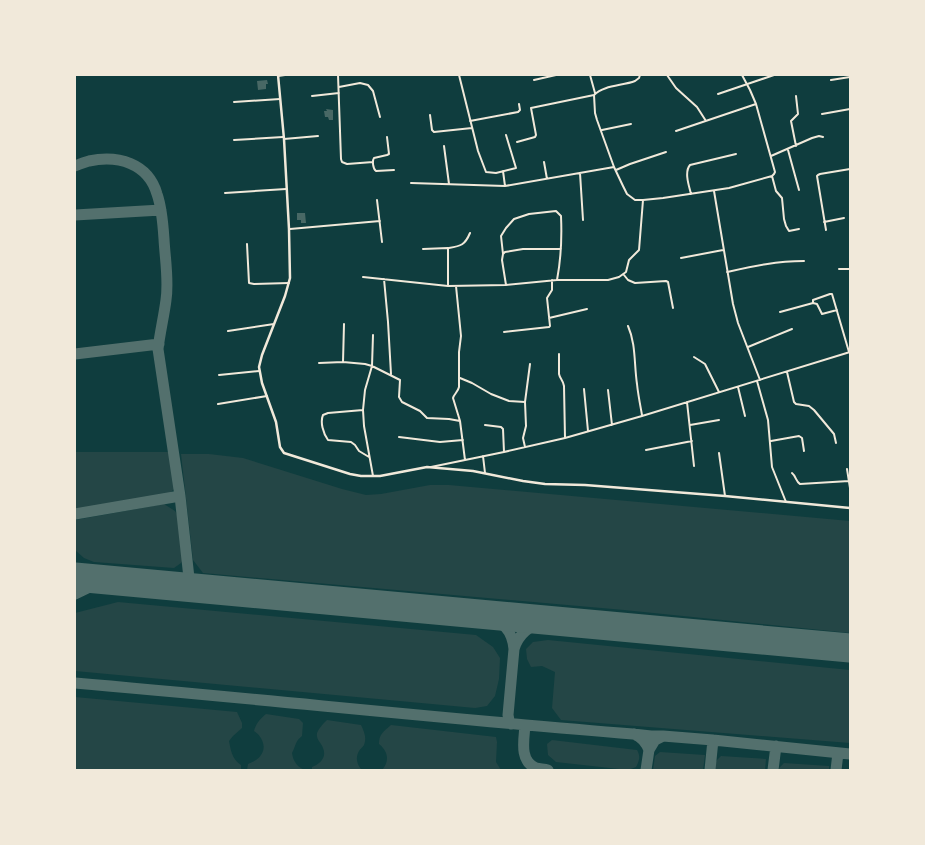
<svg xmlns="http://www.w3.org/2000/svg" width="925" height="845" viewBox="0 0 925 845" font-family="Overpass,sans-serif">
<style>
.green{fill:#244646}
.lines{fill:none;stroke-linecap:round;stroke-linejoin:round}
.taxiway{stroke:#53706d;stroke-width:11}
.runway{stroke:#53706d;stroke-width:29}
.building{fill:#486865}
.minor{stroke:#f1e9da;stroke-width:2}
.secondary{stroke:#f1e9da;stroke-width:2.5}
</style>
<rect width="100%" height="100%" fill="#0f3d3e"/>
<path class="green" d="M75,452H169L174,484V489L168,495L78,511L75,510Z
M181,454H209L243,458L342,489L366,495L381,494L430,485H449L850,521V633L624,610L203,573L193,560Z
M164,504L175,511L178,516L184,557L181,563L174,568L94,562L84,558L75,550V520Z
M118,602L476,635L493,647L500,658L499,679L495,696L487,706L475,708L75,671V613Z
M548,640L850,670V743L561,720L552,708L555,672L542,666L531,667L527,659L526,649L533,642Z
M75,697L237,712L242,723V728L233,736L229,741C231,751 232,759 241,765V770H75Z
M266,714L299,719L303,723L302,736C295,741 296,746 292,753C293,761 297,767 305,770H247L248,764C252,762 258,760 261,755C267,747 262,736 254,731C256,723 260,719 266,714Z
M327,720L361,725C364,731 367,738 364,745C363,747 360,749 359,751C355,758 357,765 362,770H312V767C320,764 327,757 323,748C321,742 316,740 317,733C319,728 324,723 327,720Z
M391,725L496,737L497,742L496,762L501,770H382C390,761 388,751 379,744C379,734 383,732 391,725Z
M552,740L637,750C641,757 639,761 636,767L628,770L556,762L548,755L547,744Z
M660,752L705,755L703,770H653L655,756Z
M721,756L766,759L765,770H715L716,761Z
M784,763L829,766V770H779V768Z"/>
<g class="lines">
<path class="taxiway" d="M75,166C80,164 85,162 89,161C118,155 148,163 157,194C162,208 163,224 164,239C165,259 169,280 166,300C164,316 160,332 158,349L180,496L190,587
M75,215L161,210
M75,354L159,344
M75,514L180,496
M75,594L104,580
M485,614C503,623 512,629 514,649L508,715L509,720L511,724
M514,649C519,632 532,624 549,620
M75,683C261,699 447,719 633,734L651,736H663L713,740L850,754
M525,725C524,740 519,761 536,768C539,769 544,769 548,770
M634,734C642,737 646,742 649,750L655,740L663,736
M646,770L650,743
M710,770L713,740
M773,770L776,746
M836,770L838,753"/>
<path class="runway" d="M75,577L850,648"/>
</g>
<path class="building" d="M267,80L268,84H266V89L258,90L257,81Z
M326,109L333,110V120H329L328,117H325L324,111H327Z
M297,213H305L306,223H301V220H297Z"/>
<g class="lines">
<path class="minor" d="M338,75L341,159L342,162L347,164L373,162
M459,75L478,151L486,172L496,173L516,168L506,135
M590,75L595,93
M667,75L676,88L697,107L706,121
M742,75L750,90L756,104L775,172L774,174L772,176L776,191L782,198L784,219L786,226L789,231L799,229
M278,76L285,75
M534,80L556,75
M831,80L850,77
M339,87L360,83L368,85L373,91L380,117
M850,91V99
M718,94L774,75
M594,95L595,113L597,120L614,167L623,186L627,194L635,200H643L663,198L729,188L772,176
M312,96L339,93
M234,102L280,99
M822,114L850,109
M430,115L432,130L434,132L472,128
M470,121L518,112L520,110L519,104
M602,130L631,124
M676,131L756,104
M387,137L389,154L387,155L374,158C372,161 373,169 376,171L394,170
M284,139L318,136
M234,140L283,137
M517,142L535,137L536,135L531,108L594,95C604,85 622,86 635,81L639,78L640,75
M444,146L449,184
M796,146L791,121L798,114L796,96
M788,150L799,190
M771,156L812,138L819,136L823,137
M544,162L547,179
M616,170L630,164L666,152
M503,171L505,186
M580,173L583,220
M411,183L505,186L614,167
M714,191L733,304L738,323L760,380
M225,193L286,189
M691,194C689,186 684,172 690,165L736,154
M377,200L382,242
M824,222L844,218
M290,229L380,221
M826,230L817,176L818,175L820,174L850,169
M247,244L249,283L254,284L289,283
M449,248C461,246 465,245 470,233
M423,249L448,248V286
M503,254L501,236L506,228L514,219L529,214L556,211L561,216C562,238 561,259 557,280
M681,258L723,250
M839,269H850
M727,272C754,266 776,261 804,261
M624,275L628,280L635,283L666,281L668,282L673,308
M363,277L448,286L506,285L557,280H608L619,277L626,272L629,260L639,250L643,200
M384,279L388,322L391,374
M506,285L502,260L503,254L505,252L523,249H561
M456,286L461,336L459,352V387C458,392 454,394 453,398L460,421L465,460
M813,303L817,304L822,314L837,310
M780,312L813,303V300L830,294H832L849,352
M549,318L587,309
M628,326C636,344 634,364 637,384C638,394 640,404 642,415
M228,331L274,324
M504,332L549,327L550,326L547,298L552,290V280
M373,335L372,366L365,390L363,410L364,426L373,476
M748,347L792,329
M559,354V374C560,379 563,380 564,386L565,438
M694,357L705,364L719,392
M343,362L344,324
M319,363L343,362L365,364L372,366L400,380L399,397L402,402L420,411L427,418L449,419L460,421
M787,372L794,402L796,404L809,406L814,410L834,434L836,443
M219,375L259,371
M460,378L472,383L491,394L509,401L525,402
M757,381L768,420L772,467L786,502
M738,387L745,416
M584,389L588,431
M608,390L612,425
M687,402L694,466
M218,404L267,396
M363,410L328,413L323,415C320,422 323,433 328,440L351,442L355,445L359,451L369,457
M485,425L501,427L503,429L504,452
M690,425L719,420
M399,437L440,442L463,440
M771,441L799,436L802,438L804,451
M525,447L523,438L526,426L525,402L530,364
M646,450L692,441
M719,453L725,496
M483,456L485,473
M431,467L504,452L565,438L642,416L850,352
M847,469L850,488
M792,473C796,476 796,482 800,484L849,481"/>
<path class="secondary" d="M278,75L284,139L289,229L290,278L285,296L262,355L259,367L262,383L276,422L280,447L284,453L350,474L361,476H380L427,467L473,471L523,481L545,484L585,485L725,496L850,508"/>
</g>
<rect width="925" height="845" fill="none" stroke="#f1e9da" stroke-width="152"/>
</svg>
